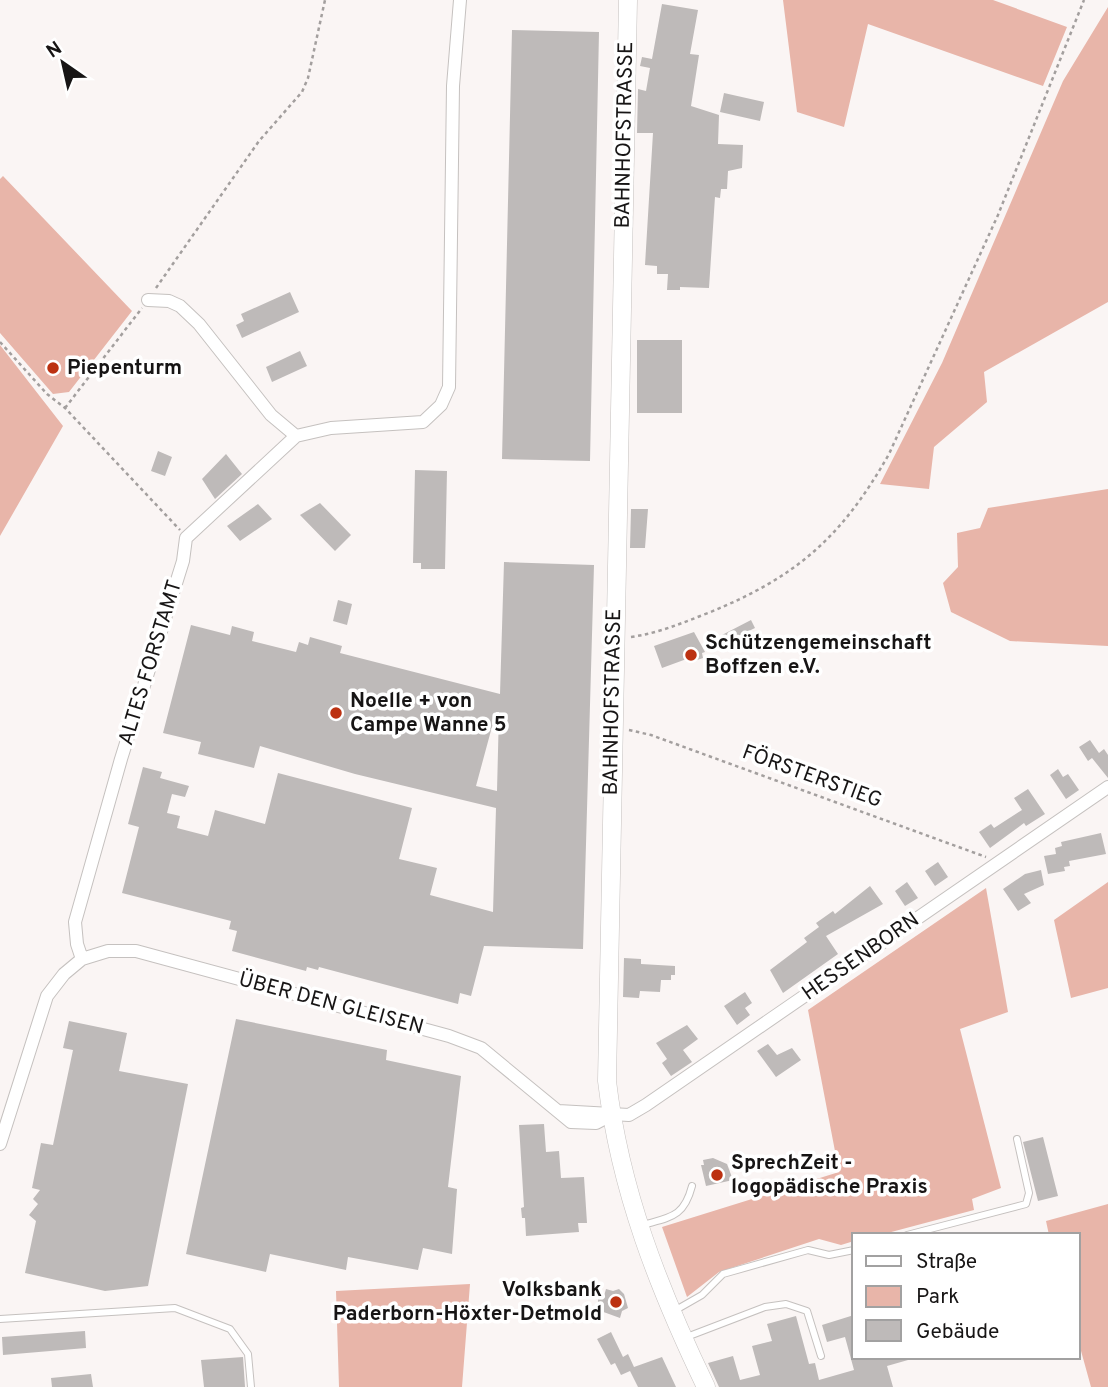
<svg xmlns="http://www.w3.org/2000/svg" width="1108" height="1387" viewBox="0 0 1108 1387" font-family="Overpass,sans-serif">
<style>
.green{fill:#e8b5a9}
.building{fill:#bebab9;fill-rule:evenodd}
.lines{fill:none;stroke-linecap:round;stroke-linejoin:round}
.service-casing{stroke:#c5c1bf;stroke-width:8}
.minor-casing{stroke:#c5c1bf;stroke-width:14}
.secondary-casing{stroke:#c5c1bf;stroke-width:19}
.path{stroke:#a39f9e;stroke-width:2.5;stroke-dasharray:3.5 3.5;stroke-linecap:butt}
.service{stroke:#fff;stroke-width:6}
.minor{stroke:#fff;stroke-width:12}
.secondary{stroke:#fff;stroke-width:18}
.poi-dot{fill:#bc3111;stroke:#fff;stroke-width:2.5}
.labels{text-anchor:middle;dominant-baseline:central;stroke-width:7;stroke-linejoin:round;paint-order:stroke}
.street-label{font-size:21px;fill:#171515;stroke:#fff}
.poi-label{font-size:21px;font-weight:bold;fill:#171515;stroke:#fff;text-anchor:start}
</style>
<rect width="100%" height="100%" fill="#faf5f4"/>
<path class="green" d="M783,0H993L1067,27L1043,86L868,24L844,127L797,112Z
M1108,7V302L984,372L987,402L934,447L929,489L880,484L942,363L1063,81Z
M3,176L132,311L69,392L53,394L0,333V179Z
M0,345L63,426L0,536Z
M1108,489V646L1010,641L951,612L943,583L958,567L957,533L980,528L988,508Z
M1108,882V988L1071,998L1054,920Z
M986,888L1008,1012L960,1029L1001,1188L972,1199L974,1210L880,1235H854V1241L841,1245L819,1239L719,1272L687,1297L662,1227L839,1172L808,1010Z
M1108,1204V1387H1091L1078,1340V1235H1049L1046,1221Z
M470,1284L462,1387H339L336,1291Z"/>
<path class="building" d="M662,4L698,10L690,54L699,55L691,106L719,115L718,144L743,145L742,168L728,171L727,189H721L720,198L715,197L709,288L680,287V290H667L668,274H657V266L645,265L653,133H637L638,89L646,91L650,68L640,66L642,57L652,59Z
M512,30L599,32L590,461L502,459Z
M724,93L764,102L760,121L720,112Z
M290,292L299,312L242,338L236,325L244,321L241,314Z
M637,340H682V413H637Z
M300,351L307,366L272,382L266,367Z
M158,451L172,457L165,476L151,471Z
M226,454L242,474L215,499L202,479Z
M415,470L447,471L445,569H421V563H413Z
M320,503L351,535L335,551L300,515Z
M258,504L272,519L240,541L227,526Z
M631,509H648L645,548H630Z
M504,562L594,565L583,949L484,946L471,996L460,993L458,1004L319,967L318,970L307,967L306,971L232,951L237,931L229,929L231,921L122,893L139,827L128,824L143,767L162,772L160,778L189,786L185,797L172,794L167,813L180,816L177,828L208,836L215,810L265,824L278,773L412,808L399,859L437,868L430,895L493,912L496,808L355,774L260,746L254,768L198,754L201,742L163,733L191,625L230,635L232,626L254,632L252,641L296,652L299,642L308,645L310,637L342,646L340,653L500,694ZM496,712H499L497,791L476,786Z
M338,600L352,604L347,625L333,621Z
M751,620L755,628L726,642L722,635Z
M694,632L705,652L702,653L703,658L694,661L692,657L662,668L654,646Z
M1090,740L1099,753L1104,749L1108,755V778L1092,758L1088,761L1079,747Z
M1058,769L1063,777L1068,774L1079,790L1066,799L1050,775Z
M1028,789L1045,814L1026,826L1024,823L990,848L979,832L991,824L994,828L1022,810L1014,798Z
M1101,833L1106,854L1069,861L1070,866L1064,867L1065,871L1048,874L1044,856L1056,854L1055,848L1062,846L1061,842Z
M938,862L948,877L935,886L925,871Z
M1041,870L1044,885L1024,894L1031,903L1018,911L1003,889L1025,874Z
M907,882L918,898L905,906L895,891Z
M870,886L883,904L826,936L838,954L783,993L770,970L807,942L804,938L819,927L816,923L833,911L835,914Z
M624,958L641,959V964L675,966V975H671V980H661L660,992L640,991L639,998L623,997Z
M745,992L752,1003L745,1008L750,1015L737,1025L724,1006Z
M236,1019L387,1050L386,1060L461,1076L448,1187L457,1189L452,1254L423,1248L418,1270L348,1257L346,1270L270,1254L266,1272L186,1254Z
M69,1021L127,1033L119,1071L188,1084L148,1286L105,1291L25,1273L36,1221L29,1215L38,1204L33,1199L40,1190L32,1188L41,1143L53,1145L73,1050L63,1048Z
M687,1025L698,1039L683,1050L692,1062L671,1076L662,1063L667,1059L656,1043Z
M768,1044L777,1055L792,1048L801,1060L776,1077L757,1051Z
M544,1124L546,1152L559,1151L561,1178L584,1177L587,1223H578L579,1232L526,1236L525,1218H522L521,1208L524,1207L519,1125Z
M1043,1137L1058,1196L1038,1201L1023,1142Z
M713,1158L727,1164L733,1180L706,1186L701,1165H704L703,1160Z
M606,1289L613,1291L619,1289L624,1294L628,1308L622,1311L620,1318L598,1310V1298L604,1296Z
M854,1315V1357H908V1360L887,1366L893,1387H719L708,1363L733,1356L740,1380L760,1375L752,1346L772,1341L767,1324L796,1316L809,1364L815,1363L819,1380L854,1370L845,1337L827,1342L822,1325Z
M85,1331L86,1348L3,1355L2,1337Z
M611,1332L623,1357L628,1354L634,1367L662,1357L676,1387H638L630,1371L621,1375L615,1363L611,1365L597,1339Z
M243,1357L245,1387H204L201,1360Z
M91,1374L93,1387H52L51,1378Z"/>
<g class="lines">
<defs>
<path id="service" d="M643,1225C671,1217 684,1217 692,1186
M907,1235L1026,1204L1029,1193L1017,1139
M674,1311L702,1295L723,1274L808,1250L829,1255L854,1250
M0,1319L175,1308L230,1329L248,1354L251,1387
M684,1338L765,1307L786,1304L807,1311L821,1356"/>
<path id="minor" d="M148,300L169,301L180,306L199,324L271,415L296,436
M82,959L77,944L75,922L121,759L183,561L186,538L296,436L331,428L423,422L441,405L449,387L453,86L460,0
M558,1111L629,1115L646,1105L1108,787
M0,1144L47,996L64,974L82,959L108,951H136L449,1036L481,1048L571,1122L596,1123L611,1115"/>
<path id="secondary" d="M628,0L607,1081C620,1191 659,1289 706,1387"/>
</defs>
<use href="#service" class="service-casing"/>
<use href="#minor" class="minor-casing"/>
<use href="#secondary" class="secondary-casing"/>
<path class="path" d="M156,288L259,141L302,92L308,78L325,0
M0,342L47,394L65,408L180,530
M65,408L142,308
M631,637C659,633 682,623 708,613C797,577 842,537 889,454L998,215L1084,0
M629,730L651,735L986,857"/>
<use href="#service" class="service"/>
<use href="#minor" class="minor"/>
<use href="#secondary" class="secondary"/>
</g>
<g class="poi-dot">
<circle cx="53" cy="368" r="7"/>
<circle cx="691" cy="655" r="7"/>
<circle cx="336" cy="713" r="7"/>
<circle cx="717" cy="1175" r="7"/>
<circle cx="616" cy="1302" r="7"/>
</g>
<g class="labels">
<g class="street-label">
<text transform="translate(625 135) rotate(-89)">BAHNHOFSTRASSE</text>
<text transform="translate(151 663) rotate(-73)">ALTES FORSTAMT</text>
<text transform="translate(613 702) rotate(-89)">BAHNHOFSTRASSE</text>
<text transform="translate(812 777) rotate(20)">FÖRSTERSTIEG</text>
<text transform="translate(861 957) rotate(-35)">HESSENBORN</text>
<text transform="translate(331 1004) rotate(15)">ÜBER DEN GLEISEN</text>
</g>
<g class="poi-label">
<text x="67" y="368">Piepenturm</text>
<text x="705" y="643">Schützengemeinschaft<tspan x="705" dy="24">Boffzen e.V.</tspan></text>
<text x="350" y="701">Noelle + von<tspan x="350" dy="24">Campe Wanne 5</tspan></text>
<text x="731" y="1163">SprechZeit -<tspan x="731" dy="24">logopädische Praxis</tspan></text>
<text x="602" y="1290" text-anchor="end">Volksbank<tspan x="602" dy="24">Paderborn-Höxter-Detmold</tspan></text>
</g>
</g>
<rect x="852" y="1233" width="228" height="126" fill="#ffffff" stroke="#a2a1a1" stroke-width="2"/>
<rect x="866" y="1256" width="35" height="10" fill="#ffffff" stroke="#a2a1a1" stroke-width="2"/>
<text x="916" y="1268" font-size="21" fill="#171515">Straße</text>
<rect x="866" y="1286" width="35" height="21" fill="#e8b5a9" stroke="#a2a1a1" stroke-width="2"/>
<text x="916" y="1303" font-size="21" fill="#171515">Park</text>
<rect x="866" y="1320" width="35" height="21" fill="#bebab9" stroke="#a2a1a1" stroke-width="2"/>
<text x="916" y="1338" font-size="21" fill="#171515">Gebäude</text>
<g transform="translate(63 63) rotate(326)" stroke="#ffffff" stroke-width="5" paint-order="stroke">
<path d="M0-5L12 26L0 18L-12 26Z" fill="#171515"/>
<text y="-10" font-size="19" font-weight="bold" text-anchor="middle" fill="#171515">N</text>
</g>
</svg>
